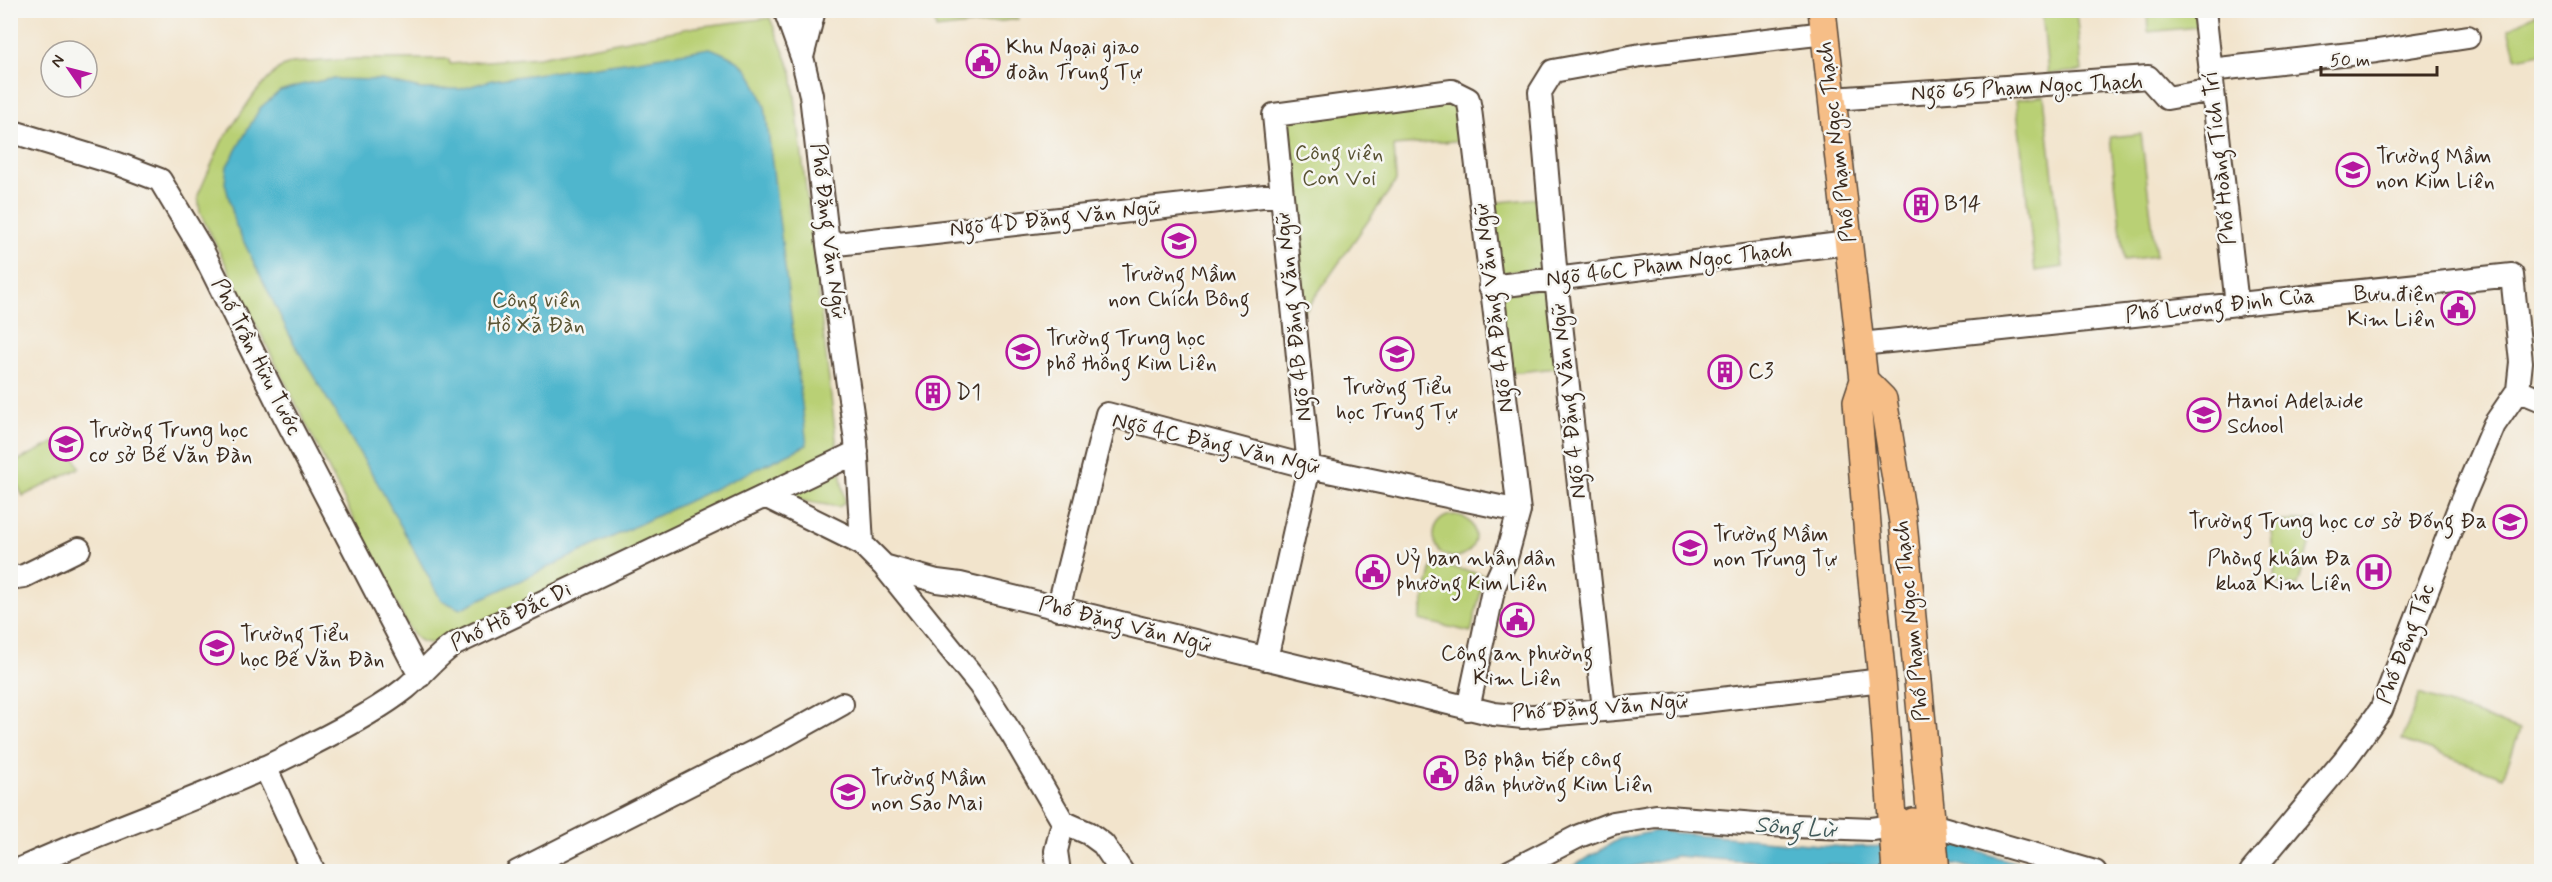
<svg xmlns="http://www.w3.org/2000/svg" width="2552" height="882" viewBox="0 0 2552 882" font-family="Mynerve,sans-serif">
<style>
.green{fill:#b9d075;stroke:#7a7d4a;stroke-width:1.5}
.water{fill:#4fb6cd;stroke:#457076;stroke-width:1.5}
.lines{fill:none;stroke-linecap:round;stroke-linejoin:round}
.minor-casing{stroke:#564638;stroke-width:26}
.major-casing{stroke:#564638;stroke-width:30}
.minor{stroke:#fff;stroke-width:22}
.major{stroke:#f6be87;stroke-width:27}
.labels{text-anchor:middle;dominant-baseline:central;stroke-width:5;stroke-linejoin:round;paint-order:stroke}
.poi-label{font-size:22px;fill:#3b2a1e;stroke:#f6f6f2;text-anchor:start}
.street-label{font-size:22px;fill:#3b2a1e;stroke:#f6f6f2}
.park-label{font-size:22px;fill:#5a5434;stroke:#f6f6f2}
.water-label{font-size:24px;font-style:italic;fill:#425b5b;stroke:#f6f6f2}
</style>
<rect width="100%" height="100%" fill="#f6f6f2"/>
<filter id="ink" filterUnits="userSpaceOnUse"><feTurbulence type="fractalNoise" baseFrequency=".0167" numOctaves="2"/><feDisplacementMap in="SourceGraphic" scale="12" xChannelSelector="R" yChannelSelector="G"/><feConvolveMatrix kernelMatrix="1 2 1 2 8 2 1 2 1" color-interpolation-filters="sRGB"/></filter>
<filter id="wash" filterUnits="userSpaceOnUse"><feTurbulence type="fractalNoise" baseFrequency=".008" numOctaves="4" result="noise"/><feDisplacementMap in="SourceGraphic" scale="24" xChannelSelector="R" yChannelSelector="G"/><feGaussianBlur stdDeviation="1.35" result="paint"/><feColorMatrix in="noise" values="0 0 0 0 0 0 0 0 0 0 0 0 0 0 0 0 0 1.4 0 .05"/><feComposite in="paint" operator="in"/></filter>
<g filter="url(#wash)">
<rect width="100%" height="100%" fill="#f2e4cc"/>
<path class="green" d="M934,11H1017L1018,19L936,29Z
M2042,11H2076L2082,71L2048,74Z
M2147,11H2195L2197,27L2148,32Z
M2541,11V53L2516,58L2508,29Z
M770,18L792,72L837,447L833,453L444,641C424,646 416,642 407,625L200,213L198,195L222,141L255,93L278,69L292,63L356,59H449L450,64L539,57L695,27Z
M2044,96L2063,267L2035,271L2016,100Z
M1452,98L1462,103L1466,140L1394,146L1396,181L1301,317L1280,120Z
M2141,134L2156,256L2124,260L2110,137Z
M1540,198L1547,268L1497,273L1490,203Z
M1548,288L1556,368L1509,373L1501,293Z
M65,437L80,468L23,496L11,471V464Z
M840,470L845,502L839,507L798,500L794,497V492Z
M1433 536a21 21 0 1 1 42 0a21 21 0 1 1-42 0Z
M2316,520L2298,586L2276,583L2270,522Z
M1433,563L1485,575L1471,632L1419,620Z
M2419,694L2520,730L2503,777L2402,740Z"/>
<path class="water" d="M710,48C749,63 749,69 765,106L807,445L460,609L441,600L377,482L293,342L236,226L225,183L227,166L260,108L280,91L300,85L330,79L382,80L421,89H461L492,80L639,60Z
M1656,831L1844,847L1956,845L2045,871H1980L1956,864L1866,866L1763,863L1676,856L1616,871L1564,872L1619,839Z"/>
</g>
<g filter="url(#ink)">
<g class="lines">
<defs>
<path id="minor" d="M785,10L802,57L811,95L828,245L856,441L862,544
M2204,10L2237,305
M802,57L814,10
M2210,70L2377,51L2468,37
M1833,99L2148,77L2167,98L2213,90
M10,131L118,164L160,180L202,250L281,409L420,676
M828,245L1281,194
M1490,287L1848,243
M1861,344L2512,275L2521,362L2518,390L2494,425L2462,500L2381,710L2346,758L2251,872
M2518,390L2542,400
M765,496L862,544L884,566L979,684L1013,736L1063,822L1088,833L1103,844L1122,872
M884,566L937,581L960,584L1494,714L1523,717L1695,702L1882,680
M10,578L24,576L79,549
M1058,609L1107,414L1309,467L1519,511
M1266,659L1309,467L1274,115L1452,91L1468,99L1470,109L1519,511L1505,562L1494,586L1468,709
M1604,709L1556,279L1540,92L1553,71L1641,55L1825,33
M265,767L314,872
M1932,825L2095,872
M14,872C112,826 217,795 312,744C340,730 382,707 406,688C423,674 435,657 453,645L857,452
M517,872L781,738L842,704
M1059,872L1056,851L1063,822
M1509,872L1579,836L1613,823L1656,816L1768,825L1872,829L1894,826"/>
<path id="major" d="M1822,10L1864,380L1857,401L1869,549L1882,680L1896,872
M1864,380L1883,399L1903,522L1936,872
M1913,822L1917,872"/>
</defs>
<use href="#minor" class="minor-casing"/>
<use href="#major" class="major-casing"/>
<use href="#minor" class="minor"/>
<use href="#major" class="major"/>
</g>
</g>
<defs>
<symbol id="civic-ring" viewBox="-11 -11 22 22"><circle r="9.5" fill="#f6f6f2" stroke="#b5179e" stroke-width="1.5"/><path d="M-.6-6.5H3V-4.5H.6V-3L4-1V1h2V6H-6V1h2V-1L-.6-3ZM-1.2 2.5V6h2.4V2.5Z" fill="#b5179e"/></symbol>
<symbol id="school-ring" viewBox="-11 -11 22 22"><circle r="9.5" fill="#f6f6f2" stroke="#b5179e" stroke-width="1.5"/><path d="M0-5L7-2L0 1L-7-2ZM-4 1L0 2.5L4 1V4Q0 6-4 4Z" fill="#b5179e"/></symbol>
<symbol id="building-ring" viewBox="-11 -11 22 22"><circle r="9.5" fill="#f6f6f2" stroke="#b5179e" stroke-width="1.5"/><path d="M-4-6H4V6H1V3H-1V6H-4ZM-2.5-4.3h1.7v1.8h-1.7ZM.8-4.3h1.7v1.8H.8ZM-2.5-1h1.7V.8h-1.7ZM.8-1h1.7V.8H.8Z" fill="#b5179e"/></symbol>
<symbol id="hospital-ring" viewBox="-11 -11 22 22"><circle r="9.5" fill="#f6f6f2" stroke="#b5179e" stroke-width="1.5"/><path d="M-5-5h3v3.5h4V-5h3V5h-3V1.5h-4V5h-3Z" fill="#b5179e"/></symbol>
</defs>
<g fill-rule="evenodd">
<use href="#civic-ring" x="964" y="42" width="38" height="38"/>
<use href="#school-ring" x="2334" y="151" width="38" height="38"/>
<use href="#building-ring" x="1902" y="186" width="38" height="38"/>
<use href="#school-ring" x="1160" y="222" width="38" height="38"/>
<use href="#civic-ring" x="2439" y="289" width="38" height="38"/>
<use href="#school-ring" x="1004" y="333" width="38" height="38"/>
<use href="#school-ring" x="1378" y="335" width="38" height="38"/>
<use href="#building-ring" x="1706" y="353" width="38" height="38"/>
<use href="#building-ring" x="914" y="374" width="38" height="38"/>
<use href="#school-ring" x="2185" y="396" width="38" height="38"/>
<use href="#school-ring" x="47" y="425" width="38" height="38"/>
<use href="#school-ring" x="2491" y="503" width="38" height="38"/>
<use href="#school-ring" x="1671" y="529" width="38" height="38"/>
<use href="#civic-ring" x="1354" y="553" width="38" height="38"/>
<use href="#hospital-ring" x="2355" y="553" width="38" height="38"/>
<use href="#civic-ring" x="1498" y="601" width="38" height="38"/>
<use href="#school-ring" x="198" y="629" width="38" height="38"/>
<use href="#civic-ring" x="1422" y="754" width="38" height="38"/>
<use href="#school-ring" x="829" y="773" width="38" height="38"/>
</g>
<g class="labels">
<g class="poi-label">
<text x="1006" y="48">Khu Ngoại giao<tspan x="1006" dy="25">đoàn Trung Tự</tspan></text>
<text x="2376" y="157">Trường Mầm<tspan x="2376" dy="25">non Kim Liên</tspan></text>
<text x="1944" y="205">B14</text>
<text x="1179" y="275" text-anchor="middle">Trường Mầm<tspan x="1179" dy="25">non Chích Bông</tspan></text>
<text x="2435" y="295" text-anchor="end">Bưu điện<tspan x="2435" dy="25">Kim Liên</tspan></text>
<text x="1046" y="339">Trường Trung học<tspan x="1046" dy="25">phổ thông Kim Liên</tspan></text>
<text x="1748" y="372">C3</text>
<text x="1397" y="388" text-anchor="middle">Trường Tiểu<tspan x="1397" dy="25">học Trung Tự</tspan></text>
<text x="956" y="393">D1</text>
<text x="2227" y="402">Hanoi Adelaide<tspan x="2227" dy="25">School</tspan></text>
<text x="89" y="431">Trường Trung học<tspan x="89" dy="25">cơ sở Bế Văn Đàn</tspan></text>
<text x="2487" y="522" text-anchor="end">Trường Trung học cơ sở Đống Đa</text>
<text x="1713" y="535">Trường Mầm<tspan x="1713" dy="25">non Trung Tự</tspan></text>
<text x="1396" y="559">Uỷ ban nhân dân<tspan x="1396" dy="25">phường Kim Liên</tspan></text>
<text x="2351" y="559" text-anchor="end">Phòng khám Đa<tspan x="2351" dy="25">khoa Kim Liên</tspan></text>
<text x="240" y="635">Trường Tiểu<tspan x="240" dy="25">học Bế Văn Đàn</tspan></text>
<text x="1517" y="654" text-anchor="middle">Công an phường<tspan x="1517" dy="25">Kim Liên</tspan></text>
<text x="1464" y="760">Bộ phận tiếp công<tspan x="1464" dy="25">dân phường Kim Liên</tspan></text>
<text x="871" y="779">Trường Mầm<tspan x="871" dy="25">non Sao Mai</tspan></text>
</g>
<g class="street-label">
<text transform="translate(2027 88) rotate(-3)">Ngõ 65 Phạm Ngọc Thạch</text>
<text transform="translate(1837 142) rotate(-97)">Phố Phạm Ngọc Thạch</text>
<text transform="translate(2220 158) rotate(-96)">Phố Hoàng Tích Trí</text>
<text transform="translate(1055 219) rotate(-6)">Ngõ 4D Đặng Văn Ngữ</text>
<text transform="translate(828 231) rotate(83)">Phố Đặng Văn Ngữ</text>
<text transform="translate(1669 265) rotate(-7)">Ngõ 46C Phạm Ngọc Thạch</text>
<text transform="translate(2220 306) rotate(-6)">Phố Lương Định Của</text>
<text transform="translate(1494 308) rotate(-97)">Ngõ 4A Đặng Văn Ngữ</text>
<text transform="translate(1294 317) rotate(-96)">Ngõ 4B Đặng Văn Ngữ</text>
<text transform="translate(256 357) rotate(63)">Phố Trần Hữu Tước</text>
<text transform="translate(1569 401) rotate(-96)">Ngõ 4 Đặng Văn Ngữ</text>
<text transform="translate(1216 444) rotate(13)">Ngõ 4C Đặng Văn Ngữ</text>
<text transform="translate(511 617) rotate(-26)">Phố Hồ Đắc Di</text>
<text transform="translate(1912 621) rotate(-96)">Phố Phạm Ngọc Thạch</text>
<text transform="translate(1125 625) rotate(14)">Phố Đặng Văn Ngữ</text>
<text transform="translate(2406 644) rotate(-69)">Phố Đông Tác</text>
<text transform="translate(1600 708) rotate(-4)">Phố Đặng Văn Ngữ</text>
</g>
<g class="park-label">
<text x="1339" y="154">Công viên<tspan x="1339" dy="25">Con Voi</tspan></text>
<text x="536" y="301">Công viên<tspan x="536" dy="25">Hồ Xã Đàn</tspan></text>
</g>
<g class="water-label">
<text transform="translate(1795 828) rotate(4)">Sông Lừ</text>
</g>
</g>
<rect width="2552" height="882" fill="none" stroke="#f6f6f2" stroke-width="36"/>
<g transform="translate(69 69) rotate(305)"><circle r="28" fill="#f6f6f2" stroke="#aba49d" stroke-width="1.5"/>
<path d="M0-4.5L10 22L0 15L-10 22Z" fill="#b5179e"/>
<text y="-9" font-size="16" font-weight="bold" text-anchor="middle" fill="#3b2a1e">N</text>
</g>
<path d="M2321 66v9h116v-9" fill="none" stroke="#3b2a1e" stroke-width="3"/>
<text x="2330" y="66" font-size="18" fill="#3b2a1e" stroke="#f6f6f2" stroke-width="4.5" paint-order="stroke">50 m</text>
</svg>
